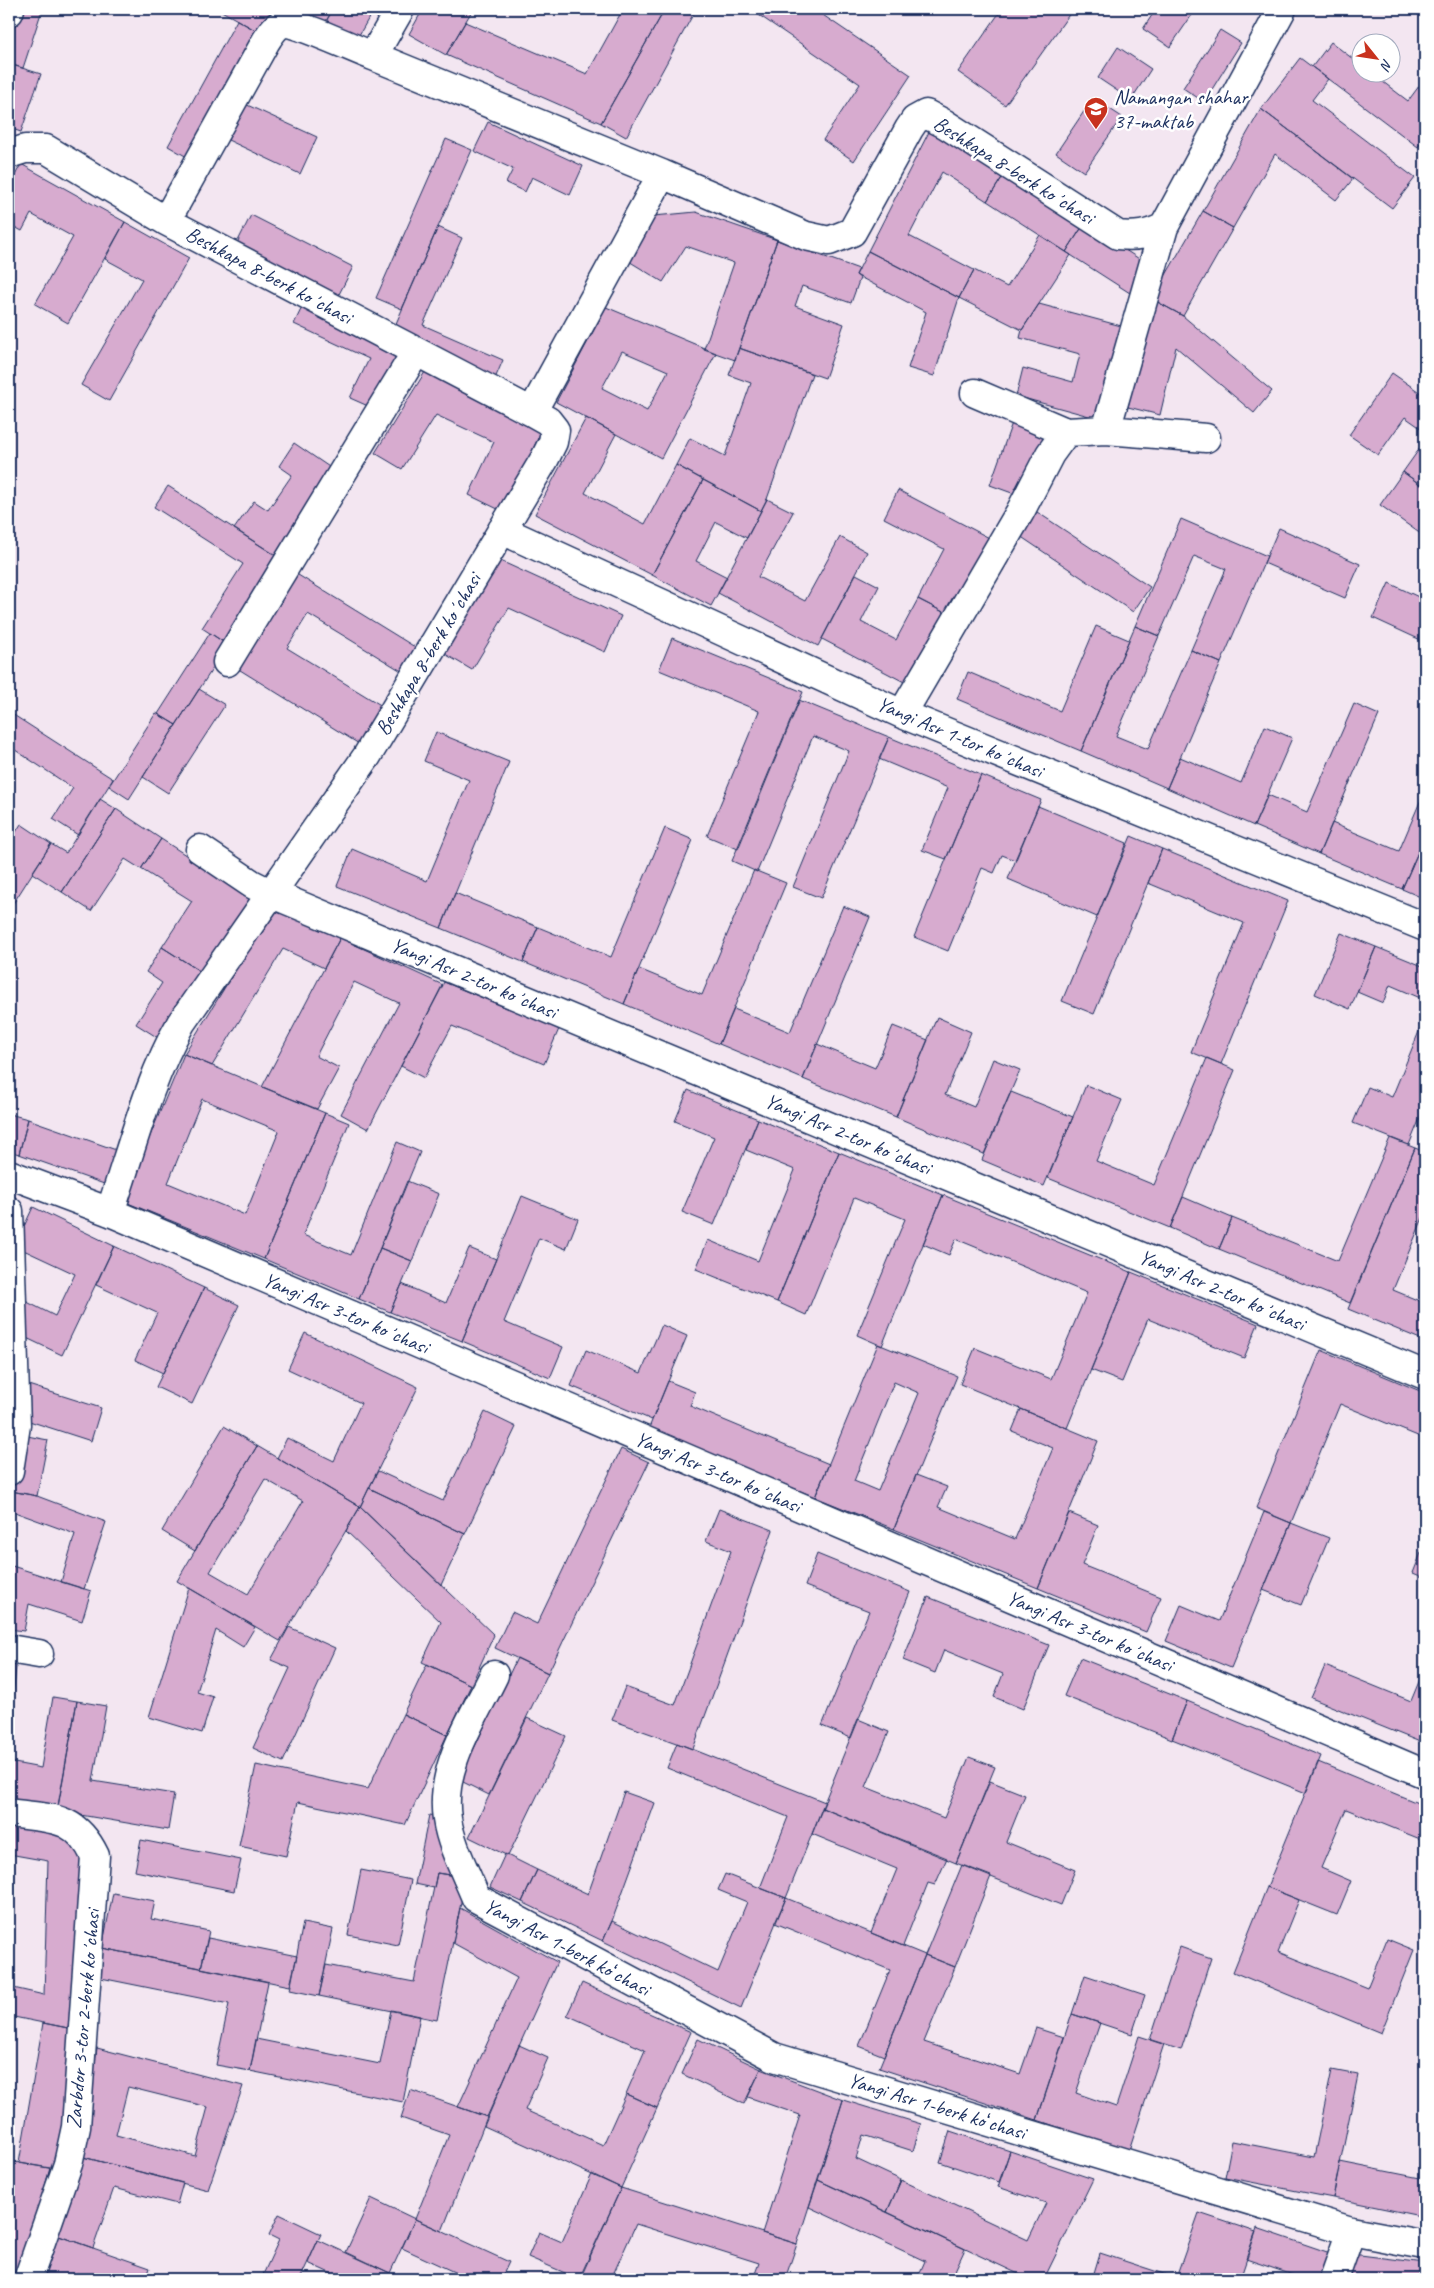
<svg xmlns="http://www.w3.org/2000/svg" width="1434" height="2288" viewBox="0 0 1434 2288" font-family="Caveat,sans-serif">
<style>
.building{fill:#d7abcf;stroke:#1b2f5e;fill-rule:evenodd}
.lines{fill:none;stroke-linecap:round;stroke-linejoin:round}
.minor-casing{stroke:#1b2f5e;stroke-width:31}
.minor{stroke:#fff;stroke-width:28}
.labels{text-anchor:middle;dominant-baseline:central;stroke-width:5;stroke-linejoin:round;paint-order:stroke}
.poi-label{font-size:21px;fill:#1b2f5e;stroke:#fff;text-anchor:start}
.street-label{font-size:21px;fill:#1b2f5e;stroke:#fff}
</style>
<rect width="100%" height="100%" fill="#f3e6f1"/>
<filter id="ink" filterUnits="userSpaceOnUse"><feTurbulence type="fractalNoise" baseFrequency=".02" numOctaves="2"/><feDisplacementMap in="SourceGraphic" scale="10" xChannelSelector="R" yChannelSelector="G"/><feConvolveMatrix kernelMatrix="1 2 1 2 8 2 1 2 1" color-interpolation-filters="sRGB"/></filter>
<g filter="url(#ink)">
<path class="building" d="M17,9L42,10L23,68L9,64V34Z
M218,9H279L264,35Z
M295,9H333L324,25Z
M333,9H374L355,42L324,25Z
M423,9H473L446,55L409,34Z
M623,9H665L601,123L446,55L465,22L587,74Z
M665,9H696L626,137L601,123Z
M750,9H814L911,75L854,161L823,140L860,84Z
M1002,9H1073L1005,105L958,72Z
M1156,9H1196L1170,47L1143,29Z
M237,20L264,35L194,161L168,146Z
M1220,30L1241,43L1204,102L1183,88Z
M1331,42L1362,66V72H1370L1408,101L1425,78V137L1418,147L1312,67Z
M1118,47L1151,69L1131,100L1098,78Z
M1300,58L1328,79L1312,100L1415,178L1392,208L1261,109Z
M9,64L41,74L21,132L9,128Z
M1093,98L1122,117L1084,172L1056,153Z
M245,104L317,137L300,174L228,140Z
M1261,109L1353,179L1336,200L1275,154L1233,228L1203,211Z
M488,122L583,166L570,195L532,177L525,192L506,183L513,169L474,151Z
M932,126L1005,173L987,201L942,172L909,236L974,270L959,298L868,251Z
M446,139L472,150L402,309L376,298Z
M21,164L125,222L68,323L35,304L73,237L31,214L22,231L9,224V187Z
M1005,173L1084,224L1066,252L987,201Z
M1203,211L1233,228L1183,316L1152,299Z
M696,212L777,240L735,360L704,349L734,263L686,246L663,282L627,260L654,216Z
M251,215L353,267L336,300L235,247Z
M125,222L189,258L109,401L81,385L142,279L105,259Z
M1084,224L1152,267L1133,295L1066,252Z
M438,227L462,238L423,325L503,360L494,381L391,335Z
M1040,235L1071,255L1022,330L959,298L974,270L1007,287Z
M777,240L859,269L856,275L860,278L851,303L802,286L795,306L844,324L825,378L739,348Z
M868,251L959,298L934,376L908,368L926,312L856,275Z
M1152,299L1183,316L1272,391L1254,413L1176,347L1160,415L1128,407Z
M304,303L405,350L377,410L350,398L369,359L294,324Z
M1039,304L1125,327L1100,419L1016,396L1023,368L1073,382L1080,354L1020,338L1022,330Z
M606,307L716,353L661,458L556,402ZM622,351L668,371L647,411L602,388Z
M739,348L812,374L767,499L761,511L676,465L690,438L725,456L751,383L729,375Z
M428,367L546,421L504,512L469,495L494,442L436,415L402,469L375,453Z
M1392,373L1425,396V431L1405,417L1378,455L1349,435Z
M586,418L616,434L585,493L645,524L676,465L703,480L652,575L535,514Z
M1013,420L1046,432L1023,497L990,485Z
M1425,441V488L1403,472Z
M294,443L338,473L283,560L234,529L254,501L268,510L292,475L279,466Z
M1403,472L1425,488V537L1380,505Z
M703,480L761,511L747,538L716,522L696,561L727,577L711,606L652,575Z
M168,486L283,560L228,645L202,628L243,564L154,507Z
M898,490L995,541L955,618L918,599L944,549L884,518Z
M767,499L793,512L758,577L805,601L840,537L867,552L818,646L718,593Z
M1037,512L1150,587L1133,612L1020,536Z
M1181,519L1267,556L1221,663L1191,650L1226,569L1194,556L1159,636L1135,626Z
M1279,528L1360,564L1345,598L1264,563Z
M494,558L621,616L605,652L509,608L472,670L440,651Z
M290,570L423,652L408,675L308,614L287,648L387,709L364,747L232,665Z
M856,574L879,586L861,622L896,640L918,599L945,613L908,684L822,639Z
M1389,583L1425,600V642L1373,618Z
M1096,626L1129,640L1081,751L957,699L968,672L1060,711Z
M1135,626L1159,636L1116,736L1148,749L1191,650L1221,663L1167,788L1081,751Z
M210,633L228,645L176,725L158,714Z
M672,638L803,692L738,849L707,836L759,711L659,670Z
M199,689L225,705L168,793L143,777Z
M799,700L889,737L821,898L793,887L849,751L813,736L757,872L732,861Z
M1354,704L1379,715L1319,854L1254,826L1268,795L1307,812Z
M156,713L176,725L129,799L109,786Z
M12,714L113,779L78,835L53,819L73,788L9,746V720Z
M1265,726L1292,738L1254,826L1167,788L1180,757L1241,783Z
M436,732L509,762L441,928L337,886L352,849L427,881L469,780L424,761Z
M889,737L981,775L946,859L922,850L948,788L879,759Z
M981,775L1041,800L1015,860L1002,855L994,873L982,868L948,951L914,937Z
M1425,790V836L1402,889L1319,854L1332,823L1399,851Z
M100,799L116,809L62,892L32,873L51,844L66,853Z
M1038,806L1127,843L1097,917L1008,879Z
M116,809L161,839L141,869L125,859L91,911L62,892Z
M21,824L51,844L9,910V843Z
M665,828L693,840L624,1004L523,962L538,927L611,957Z
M1131,836L1162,849L1094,1014L1062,1001Z
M1425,836V899L1402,889Z
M161,839L254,899L206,975L162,947L192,901L141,869Z
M1162,849L1288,901L1221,1064L1191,1052L1244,923L1148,883Z
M754,870L786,883L719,1044L624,1004L639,969L702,995Z
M455,893L538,927L523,962L441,928Z
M843,906L870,917L803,1079L719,1044L734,1009L790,1032Z
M274,907L340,938L324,968L283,949L212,1066L184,1054Z
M1341,933L1376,947L1350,1009L1315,994Z
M340,938L443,985L368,1129L341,1114L399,1003L354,982L316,1056L339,1068L317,1109L262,1087Z
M162,947L206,975L163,1041L136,1024L162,983L146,972Z
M1376,947L1425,967V1000L1390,985L1383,1003L1357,992Z
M444,982L559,1029L544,1064L452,1026L424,1078L401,1066Z
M937,1017L971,1032L945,1095L974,1107L993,1059L1020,1070L984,1154L896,1117Z
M1425,1017V1106L1409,1145L1353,1123L1368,1087L1392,1097Z
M893,1026L928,1040L896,1117L803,1079L817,1044L875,1068Z
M184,1054L325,1113L264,1259L123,1201ZM202,1099L279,1131L245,1215L168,1183Z
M1207,1058L1235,1070L1170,1228L1048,1178L1086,1085L1122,1100L1096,1161L1154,1185Z
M688,1090L758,1119L714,1225L682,1212L714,1137L675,1121Z
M1011,1092L1073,1117L1044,1186L982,1160Z
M325,1113L349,1123L303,1235L351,1255L397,1142L420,1152L359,1299L264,1259Z
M9,1114L28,1119L19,1154L9,1151Z
M28,1119L119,1151L107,1185L19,1154Z
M758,1119L839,1152L777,1302L696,1269L708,1240L758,1261L795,1170L746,1150Z
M1390,1138L1415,1148L1350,1303L1219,1249L1232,1218L1338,1261Z
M1415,1148L1425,1152V1213L1393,1290L1422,1302L1425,1294V1341L1348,1309Z
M839,1152L943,1195L882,1346L857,1335L905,1219L854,1198L806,1315L777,1302Z
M407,1181L439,1194L412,1261L380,1248Z
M943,1195L1131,1272L1067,1428L960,1384L975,1348L1051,1379L1087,1293L956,1239L949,1255L923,1244Z
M522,1196L578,1219L566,1249L539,1238L504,1322L563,1347L550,1378L462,1341Z
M1183,1197L1232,1218L1219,1249L1170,1228Z
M33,1207L114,1246L62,1355L14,1332L27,1302L55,1316L75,1274L15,1246Z
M114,1246L204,1288L163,1373L135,1360L157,1313L96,1285Z
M380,1248L412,1261L390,1312L359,1299Z
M469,1248L496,1259L462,1341L390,1312L402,1284L446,1303Z
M1131,1272L1258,1324L1244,1358L1148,1319L1122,1382L1091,1370Z
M204,1288L239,1305L192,1404L156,1387Z
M662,1325L687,1336L652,1420L571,1386L586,1350L641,1373Z
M305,1333L418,1387L360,1507L277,1458L287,1438L334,1461L361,1403L288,1369Z
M878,1344L957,1376L894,1529L815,1497ZM894,1382L919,1393L878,1491L854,1481Z
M1321,1350L1425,1393V1439L1340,1404L1291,1523L1256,1508Z
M668,1381L695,1392L690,1406L829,1464L815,1497L649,1428Z
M22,1383L101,1408L91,1441L23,1419Z
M1021,1409L1098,1441L1038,1588L894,1529L916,1475L947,1487L938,1507L1015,1539L1053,1448L1012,1431Z
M485,1412L516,1427L465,1534L369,1488L378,1471L443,1501Z
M224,1426L257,1446L195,1551L162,1531Z
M22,1435L48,1440L37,1496L11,1491Z
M257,1446L360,1507L280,1641L177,1581ZM265,1479L303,1501L248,1594L210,1572Z
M621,1449L649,1462L548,1673L495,1648L512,1612L537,1624Z
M369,1488L465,1534L441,1585L360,1507Z
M11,1491L37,1496L106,1522L84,1589L61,1582L75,1534L9,1510Z
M360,1507L494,1635L471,1685L422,1662L441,1622L346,1531Z
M719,1509L773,1530L693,1749L612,1720L625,1687L675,1705L731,1551L706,1541Z
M1264,1512L1291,1523L1231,1668L1166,1641L1181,1605L1219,1621Z
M1069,1513L1098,1525L1082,1565L1161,1597L1146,1632L1038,1588Z
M1291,1523L1329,1538L1301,1605L1263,1590Z
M1425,1543V1578L1413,1573Z
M817,1554L910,1592L851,1738L822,1726L869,1611L805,1586Z
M9,1565L91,1591L82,1621L29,1604L24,1631L9,1629Z
M189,1588L255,1627L243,1647L216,1630L197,1692L213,1697L202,1733L149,1717Z
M928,1597L1049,1645L1023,1709L994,1697L1003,1674L944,1650L935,1673L903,1660Z
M289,1627L335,1648L283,1762L253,1748L290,1668L271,1660Z
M9,1655L17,1656L9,1742Z
M517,1658L548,1673L489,1795L459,1780Z
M1080,1658L1187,1701L1172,1739L1064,1696Z
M427,1664L471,1685L447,1735L403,1714Z
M1325,1666L1411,1701L1425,1667V1744L1311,1698Z
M53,1697L77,1701L58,1807L9,1799V1762L41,1768Z
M77,1701L106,1706L93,1781L174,1794L168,1830L57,1811Z
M1187,1701L1321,1756L1306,1793L1172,1739Z
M403,1714L447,1735L405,1825L298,1802L286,1856L239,1846L256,1765L368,1789Z
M527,1718L566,1736L508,1856L469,1837Z
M858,1719L889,1732L866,1787L944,1818L969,1757L995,1767L956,1863L822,1808Z
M677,1743L825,1802L786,1898L760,1888L788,1817L667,1768Z
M1318,1762L1425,1806V1841L1346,1809L1321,1868L1351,1881L1337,1915L1267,1887Z
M990,1781L1025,1795L1006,1842L1075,1870L1061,1905L956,1863Z
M624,1792L655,1803L612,1921L603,1941L522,1902L537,1870L588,1894Z
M822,1808L947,1858L935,1885L928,1883L903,1946L871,1933L897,1869L812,1834Z
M429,1815L446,1818L450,1875L437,1873L434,1888L415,1884Z
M9,1817L83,1840L78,2030L9,2016V1987L44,1995L48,1861L9,1854Z
M141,1840L241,1860L234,1891L135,1871Z
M505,1854L537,1870L522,1902L490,1887Z
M962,1865L991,1876L955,1967L925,1955Z
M361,1870L411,1880L398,1945L348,1935Z
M437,1873L466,1878L437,2020L319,1996L326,1965L414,1982Z
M725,1874L786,1898L741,2008L603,1941L612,1921L718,1972L747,1902L718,1890Z
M1267,1887L1299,1900L1278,1952L1367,1988L1387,1939L1414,1950L1381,2033L1233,1972Z
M113,1893L155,1901L151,1919L209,1931L201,1968L102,1948Z
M786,1898L925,1955L884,2056L859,2046L890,1970L775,1923Z
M460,1908L557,1962L487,2117L458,2107L517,1978L453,1943Z
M303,1923L333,1929L319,1996L290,1990Z
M208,1938L297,1956L290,1986L201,1968Z
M1180,1947L1211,1958L1181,2050L1150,2040Z
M102,1948L268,1982L250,2071L216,2065L229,2004L96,1977Z
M925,1955L955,1967L924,2042L1020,2074L1036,2028L1064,2037L1037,2120L879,2068Z
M1085,1975L1145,1995L1132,2034L1072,2014Z
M582,1983L691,2032L657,2108L626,2094L645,2050L567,2015Z
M391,2010L420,2016L403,2102L250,2071L256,2039L380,2064Z
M1072,2014L1100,2023L1076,2093L1116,2107L1139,2036L1164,2044L1129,2151L1037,2120Z
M43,2023L78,2030L54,2169L19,2163Z
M698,2039L761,2069L744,2104L682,2074Z
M519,2045L548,2058L525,2110L603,2145L626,2094L657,2108L621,2188L484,2126Z
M97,2048L243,2086L208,2190L83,2157ZM128,2087L208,2107L195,2156L116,2135Z
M761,2069L843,2100L797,2244L762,2233L800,2115L748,2097Z
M1332,2070L1358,2075L1333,2198L1225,2177L1232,2141L1314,2157Z
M410,2090L487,2117L442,2231L415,2219L449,2135L401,2118Z
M843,2100L921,2124L913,2151L863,2135L856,2159L901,2180L887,2212L818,2180Z
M950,2131L1010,2151L999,2182L940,2162Z
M1010,2151L1093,2179L1044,2279H1029L887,2212L901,2180L1028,2240L1046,2203L998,2187Z
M83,2157L183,2183L177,2204L114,2188L93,2248L56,2235Z
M14,2162L50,2168L19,2279H9V2181Z
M1340,2162L1425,2179V2217L1333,2198Z
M592,2174L621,2188L579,2279L528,2257L539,2232L562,2242Z
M818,2180L965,2249L951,2279H917L925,2261L809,2207Z
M621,2188L797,2244L785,2279H753L759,2263L636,2224L611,2279H580Z
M371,2198L415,2219L390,2273L346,2252Z
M1199,2213L1256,2232L1240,2279L1176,2278Z
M279,2214L321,2234L300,2279H261L279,2240L269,2235Z
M415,2219L509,2262L501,2279H464L465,2277L402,2248Z
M1257,2228L1336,2255L1327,2279H1291L1293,2275L1246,2259Z
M56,2235L150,2268L146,2279H94L77,2273L75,2279H41Z
M318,2240L390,2273L387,2279H343L308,2263Z
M1100,2253L1176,2278L1179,2279H1113L1094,2273Z
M1352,2254L1425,2263V2279H1346Z"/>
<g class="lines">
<defs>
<path id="minor" d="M400,9L373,56L662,174L532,412
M9,12L10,9
M9,154L25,149H46L166,221L532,412L548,421L555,430L553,442L544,460L367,756L181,1023C148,1081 132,1148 110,1212
M662,174L806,236L829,241L852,232L909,129L915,120L926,114L945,124L1118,235C1136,237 1148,235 1164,227L1282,9
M166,221L266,41C270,35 276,24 285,23C298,23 357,50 373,56
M975,393L1066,432
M1106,430L1206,438
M502,530L902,714L1425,927
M227,662L416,352
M902,714L1020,512L1050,454L1066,432L1106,430L1164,227
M200,849L252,884L270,893L1425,1375
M9,1174L110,1212L1425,1774
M9,1211L16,1425L9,1471
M9,1649L39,1654
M494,1675C473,1719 439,1767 447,1819C451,1846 466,1873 476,1898L774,2057L1351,2231L1425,2245
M9,1813C50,1819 75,1814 95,1856L76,2127L68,2164L28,2279
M1334,2279L1351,2231"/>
</defs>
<use href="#minor" class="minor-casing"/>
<use href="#minor" class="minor"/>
</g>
</g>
<defs>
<symbol id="school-pin" viewBox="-11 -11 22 30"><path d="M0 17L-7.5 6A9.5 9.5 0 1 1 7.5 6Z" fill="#c8321e" stroke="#fff"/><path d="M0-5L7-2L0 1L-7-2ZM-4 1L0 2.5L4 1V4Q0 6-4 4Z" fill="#fff"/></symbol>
</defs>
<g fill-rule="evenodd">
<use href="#school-pin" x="1082" y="95" width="28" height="38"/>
</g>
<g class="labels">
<g class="poi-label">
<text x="1114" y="97">Namangan shahar<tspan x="1114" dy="24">37-maktab</tspan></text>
</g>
<g class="street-label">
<text transform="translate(1014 170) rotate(32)">Beshkapa 8-berk koʼchasi</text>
<text transform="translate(269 275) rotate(28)">Beshkapa 8-berk koʼchasi</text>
<text transform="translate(428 654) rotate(-59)">Beshkapa 8-berk koʼchasi</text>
<text transform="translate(960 737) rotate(23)">Yangi Asr 1-tor koʼchasi</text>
<text transform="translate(474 978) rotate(23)">Yangi Asr 2-tor koʼchasi</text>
<text transform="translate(848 1134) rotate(23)">Yangi Asr 2-tor koʼchasi</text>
<text transform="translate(1222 1290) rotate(23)">Yangi Asr 2-tor koʼchasi</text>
<text transform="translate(346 1313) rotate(23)">Yangi Asr 3-tor koʼchasi</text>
<text transform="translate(718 1472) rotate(23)">Yangi Asr 3-tor koʼchasi</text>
<text transform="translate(1090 1631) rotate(23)">Yangi Asr 3-tor koʼchasi</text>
<text transform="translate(567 1947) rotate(28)">Yangi Asr 1-berk koʻchasi</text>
<text transform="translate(83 2019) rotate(-85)">Zarbdor 3-tor 2-berk koʼchasi</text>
<text transform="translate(937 2106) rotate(17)">Yangi Asr 1-berk koʻchasi</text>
</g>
</g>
<rect width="1434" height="2288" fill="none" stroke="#fff" stroke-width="30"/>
<rect x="15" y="15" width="1404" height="2258" fill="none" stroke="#1b2f5e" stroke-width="2" filter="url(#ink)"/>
<g transform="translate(1376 58) rotate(120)"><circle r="24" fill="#ffffff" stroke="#a4acbf"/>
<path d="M0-4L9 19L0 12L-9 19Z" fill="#c8321e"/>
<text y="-8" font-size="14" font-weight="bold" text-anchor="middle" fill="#1b2f5e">N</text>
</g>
</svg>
